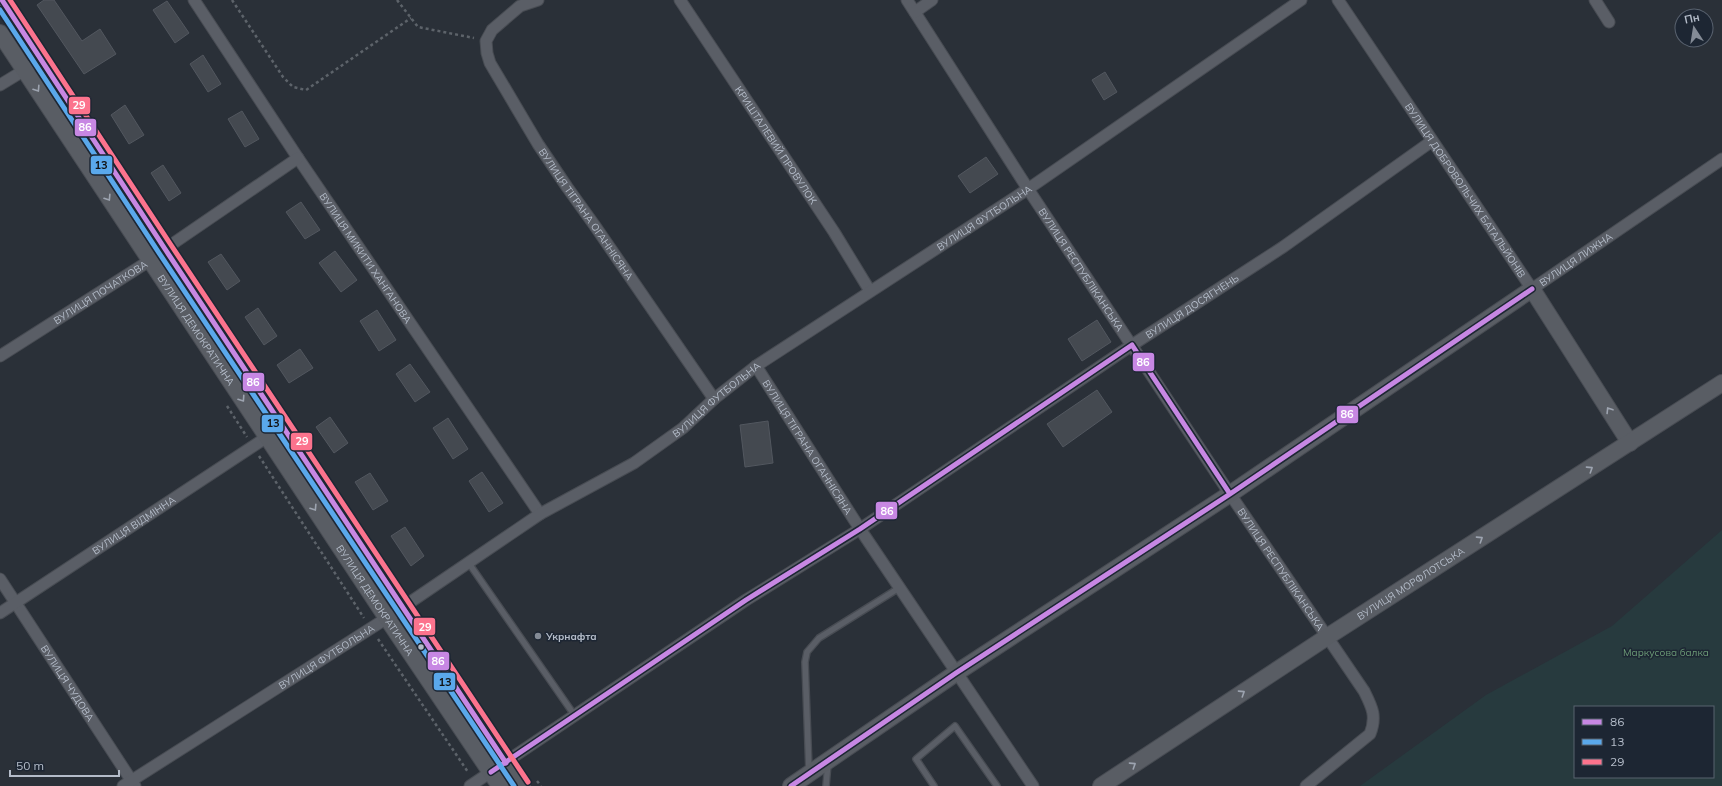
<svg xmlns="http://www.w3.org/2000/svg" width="1722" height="786" viewBox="0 0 1722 786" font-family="Mulish,sans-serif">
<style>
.green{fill:#273a3e;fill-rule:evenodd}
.building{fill:#444950;stroke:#52575f}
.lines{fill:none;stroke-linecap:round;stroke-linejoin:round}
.lane-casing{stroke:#484c53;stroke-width:8}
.street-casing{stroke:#484c53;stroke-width:13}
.secondary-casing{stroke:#484c53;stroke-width:18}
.path{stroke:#5d636a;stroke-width:2.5;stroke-dasharray:3 3;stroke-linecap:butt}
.lane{stroke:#5a5e66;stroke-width:5.5}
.street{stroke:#5a5e66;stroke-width:11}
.secondary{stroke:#595d64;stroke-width:16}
.bus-1-casing{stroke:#1d2633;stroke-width:8}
.bus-2-casing{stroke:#1d2633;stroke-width:8}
.bus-3-casing{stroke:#1d2633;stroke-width:8}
.bus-1{stroke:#c787e3;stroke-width:5}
.bus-2{stroke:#5aa8eb;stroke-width:5}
.bus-3{stroke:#fc738d;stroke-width:5}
.oneway{stroke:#9da4b0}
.poi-dot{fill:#848b96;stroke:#1d2633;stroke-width:1.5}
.bus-dot{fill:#b4bcc9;stroke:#1d2633;stroke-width:1.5}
.labels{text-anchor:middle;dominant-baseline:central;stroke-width:3;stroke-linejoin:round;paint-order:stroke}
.street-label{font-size:10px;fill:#b4bcc9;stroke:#1d2633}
.poi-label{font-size:10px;font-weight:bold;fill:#b4bcc9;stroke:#1d2633;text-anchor:start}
.park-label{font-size:10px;fill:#6b9a76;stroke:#1d2633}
.line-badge{stroke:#1d2633;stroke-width:1.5}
.badge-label{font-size:11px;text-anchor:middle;font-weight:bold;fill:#fff}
.pale-badge-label{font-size:11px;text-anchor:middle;font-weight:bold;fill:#111}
</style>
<rect width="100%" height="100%" fill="#2a3038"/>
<path class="green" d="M1722,530V786H1360L1486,695L1612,626ZM1575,707H1713V777H1575Z"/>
<path class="building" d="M44,0H54L82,41L100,29L116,54L84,74L37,5Z
M167,1L189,33L175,43L153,10Z
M203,55L221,84L208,92L190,64Z
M1105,72L1117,92L1104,100L1092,80Z
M125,105L144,135L129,144L111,115Z
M242,111L259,139L245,147L228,119Z
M986,157L998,174L970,193L958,176Z
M163,165L181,193L169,201L151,173Z
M301,202L320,230L305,239L286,212Z
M335,251L357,280L341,292L319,263Z
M221,254L240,281L227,290L208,262Z
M258,308L277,336L264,345L245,317Z
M377,310L396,340L379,351L360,321Z
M1097,320L1111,342L1082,361L1068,339Z
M300,349L313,368L289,383L277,365Z
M410,364L430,392L415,402L396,374Z
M1097,390L1112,412L1063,447L1047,424Z
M330,417L348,443L334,453L316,427Z
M448,418L468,449L453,459L433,428Z
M768,421L773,463L745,467L740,425Z
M482,472L503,503L489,512L469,481Z
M370,473L388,501L373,510L355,482Z
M405,527L424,556L411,566L391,536Z"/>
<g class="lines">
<defs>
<path id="lane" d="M468,562L575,716
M809,771L805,662L807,652L819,638L899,588
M826,786L828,763
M934,786L916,759L955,726L997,786"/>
<g id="street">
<path id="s1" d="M194,0L298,158L540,514"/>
<path id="s2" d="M538,0L520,6L492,30L486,41L487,53L490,63L538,144L567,187L595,226L714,399"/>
<path id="s3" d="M680,0L834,232L870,291"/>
<path id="s4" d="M907,0L1028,189L1230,494L1364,691C1372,707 1377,716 1370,734L1306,786"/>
<path id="s5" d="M1338,0L1532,289L1722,159"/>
<path d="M1595,0L1609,22"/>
<path d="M915,12L932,0"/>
<path d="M0,85L41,60"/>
<path id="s6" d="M0,356L149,261L165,249L298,158"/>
<path id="s7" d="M756,366L860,529L1033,786"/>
<path id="s8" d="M0,579L135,786"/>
<path id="s9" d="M0,613L267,437"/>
<path id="s10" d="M123,786L387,618L540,514L634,463L683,428L714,399L756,366L1028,189L1301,0"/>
<path id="s11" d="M470,786L746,600L860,529L1132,345L1283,247L1432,141"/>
</g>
<g id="secondary">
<path d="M2,0L165,249L522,786"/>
<path id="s12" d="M0,33L387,618L500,786"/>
<path d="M791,786L956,673L1230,494L1532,289L1630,443"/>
<path id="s13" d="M1101,786L1327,637L1722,383"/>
</g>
</defs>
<use href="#lane" class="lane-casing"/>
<use href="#street" class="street-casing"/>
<use href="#secondary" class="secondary-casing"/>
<path class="path" d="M232,0L283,77L293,87L306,90L411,18
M397,0L418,27L474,38
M227,406L247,437
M259,456L364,618
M378,639L468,772
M537,781L541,786"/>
<use href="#lane" class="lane"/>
<use href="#street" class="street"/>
<use href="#secondary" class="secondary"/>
<defs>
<path id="bus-1" d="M2,0L165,249L506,763
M491,772L746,600L860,529L1132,345L1230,494
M791,786L956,673L1230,494L1532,289"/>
<path id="bus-2" d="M0,10L159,253L514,786"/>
<path id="bus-3" d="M10,0L171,245L528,782"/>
</defs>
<use href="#bus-1" class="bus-1-casing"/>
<use href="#bus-2" class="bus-2-casing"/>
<use href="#bus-3" class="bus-3-casing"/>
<use href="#bus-1" class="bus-1"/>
<use href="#bus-2" class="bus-2"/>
<use href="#bus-3" class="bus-3"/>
</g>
<defs><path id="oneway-chevron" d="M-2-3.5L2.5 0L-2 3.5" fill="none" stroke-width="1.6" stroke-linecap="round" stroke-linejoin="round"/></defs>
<g class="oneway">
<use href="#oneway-chevron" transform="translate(37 89) rotate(57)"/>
<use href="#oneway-chevron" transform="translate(108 198) rotate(57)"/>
<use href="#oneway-chevron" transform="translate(242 399) rotate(56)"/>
<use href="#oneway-chevron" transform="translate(1609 410) rotate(-122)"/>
<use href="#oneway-chevron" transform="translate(1590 469) rotate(-33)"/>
<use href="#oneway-chevron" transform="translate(314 508) rotate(57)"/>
<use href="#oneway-chevron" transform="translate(1480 539) rotate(-33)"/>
<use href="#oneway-chevron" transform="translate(1242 693) rotate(-33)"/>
<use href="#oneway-chevron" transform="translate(1133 765) rotate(-33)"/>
</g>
<circle class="poi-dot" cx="538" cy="636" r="4"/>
<circle class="bus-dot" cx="421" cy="647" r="3.5"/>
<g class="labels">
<g class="street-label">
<text stroke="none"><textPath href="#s3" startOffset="174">КРИШТАЛЕВИЙ ПРОВУЛОК</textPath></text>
<text stroke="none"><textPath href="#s5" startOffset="229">ВУЛИЦЯ ДОБРОВОЛЬЧИХ БАТАЛЬЙОНІВ</textPath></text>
<text stroke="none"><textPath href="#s2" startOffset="270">ВУЛИЦЯ ТІГРАНА ОГАННІСЯНА</textPath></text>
<text stroke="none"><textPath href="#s10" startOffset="1033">ВУЛИЦЯ ФУТБОЛЬНА</textPath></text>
<text stroke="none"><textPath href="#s1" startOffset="310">ВУЛИЦЯ МИКИТИ ХАНГАНОВА</textPath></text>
<text stroke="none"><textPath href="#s5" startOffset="401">ВУЛИЦЯ ЛИЖНА</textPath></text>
<text stroke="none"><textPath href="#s4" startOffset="321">ВУЛИЦЯ РЕСПУБЛІКАНСЬКА</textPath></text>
<text stroke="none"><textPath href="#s6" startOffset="119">ВУЛИЦЯ ПОЧАТКОВА</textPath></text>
<text stroke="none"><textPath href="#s11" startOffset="867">ВУЛИЦЯ ДОСЯГНЕНЬ</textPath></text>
<text stroke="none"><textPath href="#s12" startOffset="356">ВУЛИЦЯ ДЕМОКРАТИЧНА</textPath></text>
<text stroke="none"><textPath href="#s10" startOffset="709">ВУЛИЦЯ ФУТБОЛЬНА</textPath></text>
<text stroke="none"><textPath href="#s7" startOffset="96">ВУЛИЦЯ ТІГРАНА ОГАННІСЯНА</textPath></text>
<text stroke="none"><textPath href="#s9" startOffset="160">ВУЛИЦЯ ВІДМІННА</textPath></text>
<text stroke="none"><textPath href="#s4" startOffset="681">ВУЛИЦЯ РЕСПУБЛІКАНСЬКА</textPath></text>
<text stroke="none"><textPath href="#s13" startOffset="370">ВУЛИЦЯ МОРФЛОТСЬКА</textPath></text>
<text stroke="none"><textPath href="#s12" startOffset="680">ВУЛИЦЯ ДЕМОКРАТИЧНА</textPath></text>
<text stroke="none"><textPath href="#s10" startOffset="241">ВУЛИЦЯ ФУТБОЛЬНА</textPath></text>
<text stroke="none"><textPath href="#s8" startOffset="124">ВУЛИЦЯ ЧУДОВА</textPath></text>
</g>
<g class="poi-label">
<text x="546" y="636">Укрнафта</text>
</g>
<g class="park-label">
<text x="1666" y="652">Маркусова балка</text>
</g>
</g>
<g class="line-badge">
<rect x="68" y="96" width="23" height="19" rx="4" fill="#fc738d"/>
<rect x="74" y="118" width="23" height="19" rx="4" fill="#c787e3"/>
<rect x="90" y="155" width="23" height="20" rx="4" fill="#5aa8eb"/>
<rect x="1132" y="352" width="23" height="20" rx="4" fill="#c787e3"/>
<rect x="242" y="372" width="23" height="20" rx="4" fill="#c787e3"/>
<rect x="1336" y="405" width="23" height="19" rx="4" fill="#c787e3"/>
<rect x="261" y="414" width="23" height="19" rx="4" fill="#5aa8eb"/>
<rect x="290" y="432" width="23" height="19" rx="4" fill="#fc738d"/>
<rect x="875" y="501" width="23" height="19" rx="4" fill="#c787e3"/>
<rect x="413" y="617" width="23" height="19" rx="4" fill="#fc738d"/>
<rect x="427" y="651" width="23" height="20" rx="4" fill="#c787e3"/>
<rect x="433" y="672" width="23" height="19" rx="4" fill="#5aa8eb"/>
</g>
<g class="badge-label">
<text x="79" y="109">29</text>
<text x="85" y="131">86</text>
<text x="1143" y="366">86</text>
<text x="253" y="386">86</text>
<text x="1347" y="418">86</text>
<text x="302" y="445">29</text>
<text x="887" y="515">86</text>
<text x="425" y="631">29</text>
<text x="438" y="665">86</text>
</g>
<g class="pale-badge-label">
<text x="101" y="169">13</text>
<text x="273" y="427">13</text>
<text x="445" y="686">13</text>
</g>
<rect x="1574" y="706" width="140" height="72" fill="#1d2633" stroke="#59626f"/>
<rect x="1582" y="719" width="20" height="6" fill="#c787e3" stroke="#59626f"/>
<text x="1610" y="726" font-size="12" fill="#b4bcc9">86</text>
<rect x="1582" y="739" width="20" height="6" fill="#5aa8eb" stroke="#59626f"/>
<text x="1610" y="746" font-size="12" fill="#b4bcc9">13</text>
<rect x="1582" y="759" width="20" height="6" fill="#fc738d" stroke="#59626f"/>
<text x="1610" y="766" font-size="12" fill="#b4bcc9">29</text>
<g transform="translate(1694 28) rotate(348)"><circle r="19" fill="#1d2633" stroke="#59626f"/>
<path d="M0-3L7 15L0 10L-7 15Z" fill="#848b96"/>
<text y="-6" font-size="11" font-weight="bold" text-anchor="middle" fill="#b4bcc9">Пн</text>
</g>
<path d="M10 770v6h109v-6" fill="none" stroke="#b4bcc9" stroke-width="2"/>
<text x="16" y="770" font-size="12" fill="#b4bcc9" stroke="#1d2633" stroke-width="3" paint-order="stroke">50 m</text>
</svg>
